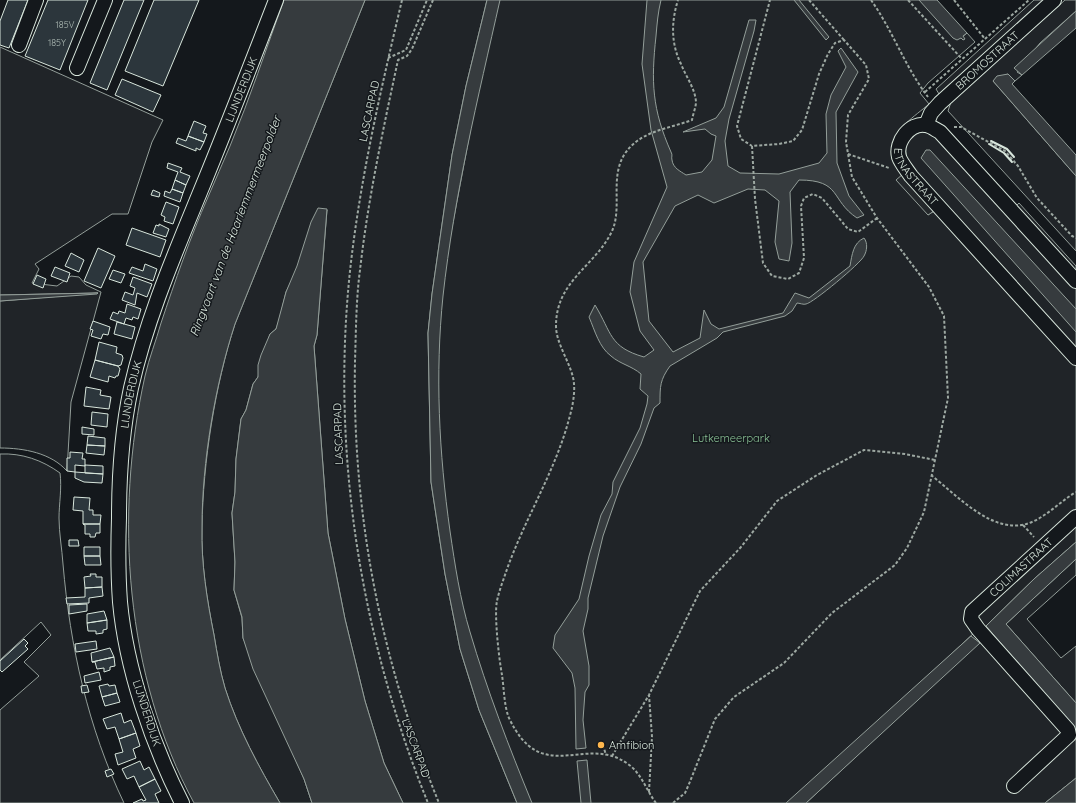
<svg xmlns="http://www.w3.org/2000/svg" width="1076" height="803" viewBox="0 0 1076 803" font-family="Quicksand,sans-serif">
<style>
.green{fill:#202428;stroke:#939e99}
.parking{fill:#24282b;stroke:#939e99}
.water{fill:#363b3e;stroke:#939e99}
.building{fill:#2c363c;stroke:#d8e6dc}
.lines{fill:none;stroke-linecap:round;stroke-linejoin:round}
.minor-casing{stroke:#d8e6dc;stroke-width:16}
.path{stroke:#9da8a2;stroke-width:2;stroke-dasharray:3 2;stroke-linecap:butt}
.minor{stroke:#14181c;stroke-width:14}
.wall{stroke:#d8e6dc;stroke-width:2}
.poi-dot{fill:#ffb74d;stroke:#14181c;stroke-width:1.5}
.labels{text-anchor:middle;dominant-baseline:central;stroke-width:3;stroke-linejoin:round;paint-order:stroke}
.number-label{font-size:9px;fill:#adbab4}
.street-label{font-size:11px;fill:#d8e6dc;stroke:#14181c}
.park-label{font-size:11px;fill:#8ac095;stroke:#14181c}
.poi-label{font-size:11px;fill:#d8e6dc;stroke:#14181c;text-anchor:start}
.water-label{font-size:12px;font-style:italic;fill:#d8e6dc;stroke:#14181c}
</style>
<rect width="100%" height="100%" fill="#14181c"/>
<path class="green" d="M365,0H487L466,86L452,155L432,294L428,333L431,482L445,574L460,649L479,710L517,803H403L384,763L365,701L345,619L328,533L314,346L317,335L327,210L286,292L279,321L276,329L270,334L258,377L253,384L246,410L241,419L236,459L235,492L232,513L235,562L234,590L242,618L243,638L304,779L312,803H280C259,767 238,729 225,688C220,671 217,653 214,635C207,600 201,563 202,527C203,462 215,385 235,324Z
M495,0H925L961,38L967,33L975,42L928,83L920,93L929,104C914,117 895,128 892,148L928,215L937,209L1076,362V542L1034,579L986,626L1076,730V734L977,625L968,611L976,631L792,803H526L461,626L439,489L437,307Z
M1034,0H1044L939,94L936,89Z
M1065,0H1076V11L1040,43L1017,72L1022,75L1015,81L1008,74L993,81L1076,176V251L948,111L951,102Z
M0,47L163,120L152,142L128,214H112L35,264L39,269L32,283L57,286L71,276L79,277L86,285L101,292L71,402L67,471C51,453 24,448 0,448V301L98,293L0,295Z
M924,131L933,132L1076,286V352L911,170C904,152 900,137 924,131Z
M1019,203L1076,266V276L1014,208Z
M0,454C22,453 42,460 60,473C62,488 59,504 59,518C59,533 62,549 63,564C70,646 88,728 124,803H0V710L39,676L24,662L51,635L41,622L0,660Z
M1076,559V575L1027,619L1061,658L1076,646V703L1006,624Z
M983,639L1076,739V778L1045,803H806Z"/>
<path class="parking" d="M903,174L937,209L928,215L896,180Z"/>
<path class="water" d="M284,0H365L235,324C215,385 202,462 202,527C201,563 207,600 214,635C217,653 220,671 225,688C238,729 259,767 280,803H194C125,676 114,515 145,376C149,358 156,341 161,323C175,281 190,238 208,197C215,180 223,163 230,146C250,98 266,49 284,0Z
M487,0H500C478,98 454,196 443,296C435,374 439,453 450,531C455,565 460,599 470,632C487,690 509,747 532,803H517L479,710L460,649L445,574L431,482L428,333L432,294L452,155L466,86Z
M647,0H661C658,12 657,24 656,36C651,82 652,109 671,152C673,155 671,157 672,160C673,168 680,171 686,175L702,172L712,160L716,136L711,134L705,129L683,132L716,118L724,107L749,20H756L754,31L729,119L725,141L728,166L740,173L779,174L819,163L827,153L826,114L831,95L846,67L838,51L841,48L858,72L836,112L837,163L849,196L864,215L857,218C830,200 842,180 799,180L790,192L792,243L789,261L779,259L775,242L779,201L765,190L748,189L714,203L698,195L675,206L643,262L649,321L673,352L700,338L704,310L711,324L719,329L783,313L795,293L809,298L850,266C852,255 853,243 864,238C868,243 867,251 864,256C861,263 813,303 806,304C804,305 799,303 797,303L792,311L785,316L723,332L717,338L670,366C660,380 660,386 660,403L654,408L641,444L620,487L603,536L588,598V609L583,631L589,666V685L585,692L583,720L586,748L576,749L575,688L572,673L553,648L555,635L579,599L589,556L601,515L612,494L613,482L640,428L647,404L648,396L640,389L641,374C632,366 620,364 611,356C599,347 595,331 589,317L595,305C612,333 609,347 644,357L654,350L640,331L630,292L634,262L667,187L651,130L642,64Z
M794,0H799L829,37L826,40Z
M919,0H937L967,33L963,36L965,39L963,40L961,38L957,40L953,38Z
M1076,11V28L1022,75L1014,68Z
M1008,74L1015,81L1012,84L1076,155V176L993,81L997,76Z
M926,150H930L1076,309V332L921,158Z
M318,208L327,209L317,335L314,346L328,533L345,619L365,701L384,763L403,803H312L304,779L253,669L243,638L242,617L234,590L235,562L232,513L235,492L236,459L241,419L246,410L253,384L258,377V365L261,355L270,334L276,329L286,292L297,266L311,222Z
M98,293L97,294L0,301V295Z
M1076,542V559L1006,624L1076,703V730L986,626L1034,579Z
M971,636L980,643L806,803H786Z
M587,760L591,803H581L577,761Z
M1076,778V803H1045Z"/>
<path class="building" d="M8,0H28L9,48L0,45V21Z
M48,0H88L60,70L25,56Z
M124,0H144L107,90L90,83Z
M154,0H199L163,86L125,71Z
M122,79L161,95L153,112L115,95Z
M194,121L206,126L203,133L207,134L204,142L188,136Z
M188,136L204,142L200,150L196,148V151L176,143L178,138L186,141Z
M168,163L182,168L180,172L190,176L186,185L175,180L178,172L167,168Z
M175,180L186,185L183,193L172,189Z
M172,189L183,193L180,202L164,196L165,191L170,193Z
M153,190L160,193L159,197L151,195Z
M166,202L179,207L173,224L164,221L165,217L161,215Z
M159,224L169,229L166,237L153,233L156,225L159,226Z
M132,228L166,240L160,257L126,245Z
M98,248L115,256L101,288L84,281Z
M71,253L84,260L79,272L65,266Z
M145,264L157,269L153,281L129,273L132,267L143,271Z
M55,267L70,273L67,282L51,276Z
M113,270L125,274L121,283L109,279Z
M37,275L46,279L43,288L33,284Z
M133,277L152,284L147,297L137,293L135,305L122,300L125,292L133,295L135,288L130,286Z
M127,304L141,309L138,319L133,317L132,320L126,318L124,324L110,319L113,312L118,314L119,311L125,313Z
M93,321L110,327L108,335L103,334L101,339L91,336L93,330L90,329Z
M117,322L135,327L132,339L114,334Z
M99,342L117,347L116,353L122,355L123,358L121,365L118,366L95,360Z
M95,360L118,366L120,369L118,376H116L115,378L109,376L108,382L90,377Z
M86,387L101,390L100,395L111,397L109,409L84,406Z
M92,412L108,414L107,427L91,425Z
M82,427L94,429V435L82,434Z
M88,436L105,438V446L87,445Z
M87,445L105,446L104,455L86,453Z
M70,452L83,453L82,459H85V466L75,465V472L67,471V458H70Z
M85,465L103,466V474L85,473Z
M75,472L103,474L102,483L84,482L75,478Z
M74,497L90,498L89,510H93V515H101L100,524H83V511L73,510Z
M83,524H100V533H96L95,537H90V534H85V525Z
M69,540H78L79,546H69Z
M84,547H100V556H84Z
M84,556H100L101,565H85Z
M90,574H96V577H102V587L85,588L84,577L91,576Z
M102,587L103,596L89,598V603L67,604L66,598L85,597V588Z
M87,604V611L69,614V605Z
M104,611L107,620L87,623V614Z
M107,620V629L103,630V633L96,634V631H88L87,623Z
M24,639L28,643L25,646L28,649L2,672L0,670V661Z
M96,641L97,649L76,652L75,644Z
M110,648L114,657L92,662L91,653Z
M114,657L115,666L110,667V670L104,672V668L97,669L95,662H92Z
M99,672L101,680L85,683L84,676Z
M108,684L109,686L115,685L117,693L102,697L99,686Z
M87,685L89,692L82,693L81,686Z
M117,693L120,702L105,706L102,697Z
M121,713L124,723L131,720L136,733L119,739L115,727L107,729L103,719Z
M136,733L140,746L133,749L136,758L118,765L115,754L123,752L119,739Z
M140,761L144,770L149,767L155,779L139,787L134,776L127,779L122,769Z
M111,769L114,774L107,777L105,771Z
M155,779L161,791L155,794L159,803H133L142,799L143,801L146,800L139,787Z"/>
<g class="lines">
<defs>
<g id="minor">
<path d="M19,45L36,0"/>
<path d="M77,68L105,0"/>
<path id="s1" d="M926,125L931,113L940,103L1054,0"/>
<path id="s2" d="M1076,281L940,132C936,130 931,126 926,125C910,122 895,142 899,157C901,163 907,170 911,176L1076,358"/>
<path id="s3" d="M1014,786L1069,735L1068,730L978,629L971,619L972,612L1076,517"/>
<path id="s4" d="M182,803C152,744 126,668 120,602C118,574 118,546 119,518C119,474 122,430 131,388C147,317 176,251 203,185C228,124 252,62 276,0"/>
</g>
</defs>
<use href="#minor" class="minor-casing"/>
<path class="path" d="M402,0C381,89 360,179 350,271C331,451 360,636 428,803
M433,0L412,49L407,56L398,60C383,130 368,199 360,270C356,300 356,331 355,361C352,515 381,661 439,803
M809,0L844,40
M871,0C893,31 905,67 928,97
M908,0L962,59
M954,0L985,39
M388,58L406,50L427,0
M925,92L1029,0
M954,127H961L1005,151L1018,166L1037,198L1072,236L1076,238
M752,146L755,199L763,263L772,276L788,279L799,273L804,258L801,206L804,198L813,194L822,198L848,229L858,232L877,218
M848,154L889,168
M931,475C958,496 995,538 1032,522C1048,515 1061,501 1076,492
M1023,525L1034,537
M603,745L606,755
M612,756L649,695L700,591L741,547L777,501L817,475L864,450L905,454L935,460
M649,792L652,737L649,695
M656,803C646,790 642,774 628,764C585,733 542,788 509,718C504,706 504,688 502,675C499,659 494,615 497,601C499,591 503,581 506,572C524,520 555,472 569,419C572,409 575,395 574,384C573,366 556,345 556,326C556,282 592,268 610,235C624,211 609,180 624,155C639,131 668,129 692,120C693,114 696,107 696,102C695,88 686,77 681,64C671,44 671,22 678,0
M673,803L685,793L689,784L715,719L734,697L784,663L832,613L895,565L907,548L924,512L948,398L944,316L929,287L877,218L852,177L846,142L848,115L869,79L866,65L844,40L835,43L828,54L819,74L802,130L793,141L779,144L752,146L741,139L737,126L770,0"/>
<use href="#minor" class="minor"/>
<path class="wall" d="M991,141L1007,149L1014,157
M989,144L1004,153L1012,162"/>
</g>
<circle class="poi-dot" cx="601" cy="745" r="4"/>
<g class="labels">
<g class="number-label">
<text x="65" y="24">185V</text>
<text x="57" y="42">185Y</text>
</g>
<g class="street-label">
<text stroke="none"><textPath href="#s1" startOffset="90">BROMOSTRAAT</textPath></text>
<text stroke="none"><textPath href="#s4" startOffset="745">LIJNDERDIJK</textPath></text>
<text transform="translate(369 111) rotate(-78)">LASCARPAD</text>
<text stroke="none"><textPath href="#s2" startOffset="291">ETNASTRAAT</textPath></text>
<text stroke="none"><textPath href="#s4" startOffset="420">LIJNDERDIJK</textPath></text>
<text transform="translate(338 434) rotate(-92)">LASCARPAD</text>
<text stroke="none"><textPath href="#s3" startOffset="301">COLIMASTRAAT</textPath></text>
<text transform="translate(147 713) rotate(72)">LIJNDERDIJK</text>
<text transform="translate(416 748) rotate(70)">LASCARPAD</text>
</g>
<g class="park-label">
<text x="731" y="438">Lutkemeerpark</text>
</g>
<g class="poi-label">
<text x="609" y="745">Amfibion</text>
</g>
<g class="water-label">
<text transform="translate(235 226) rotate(-69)">Ringvaart van de Haarlemmermeerpolder</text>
</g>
</g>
</svg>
